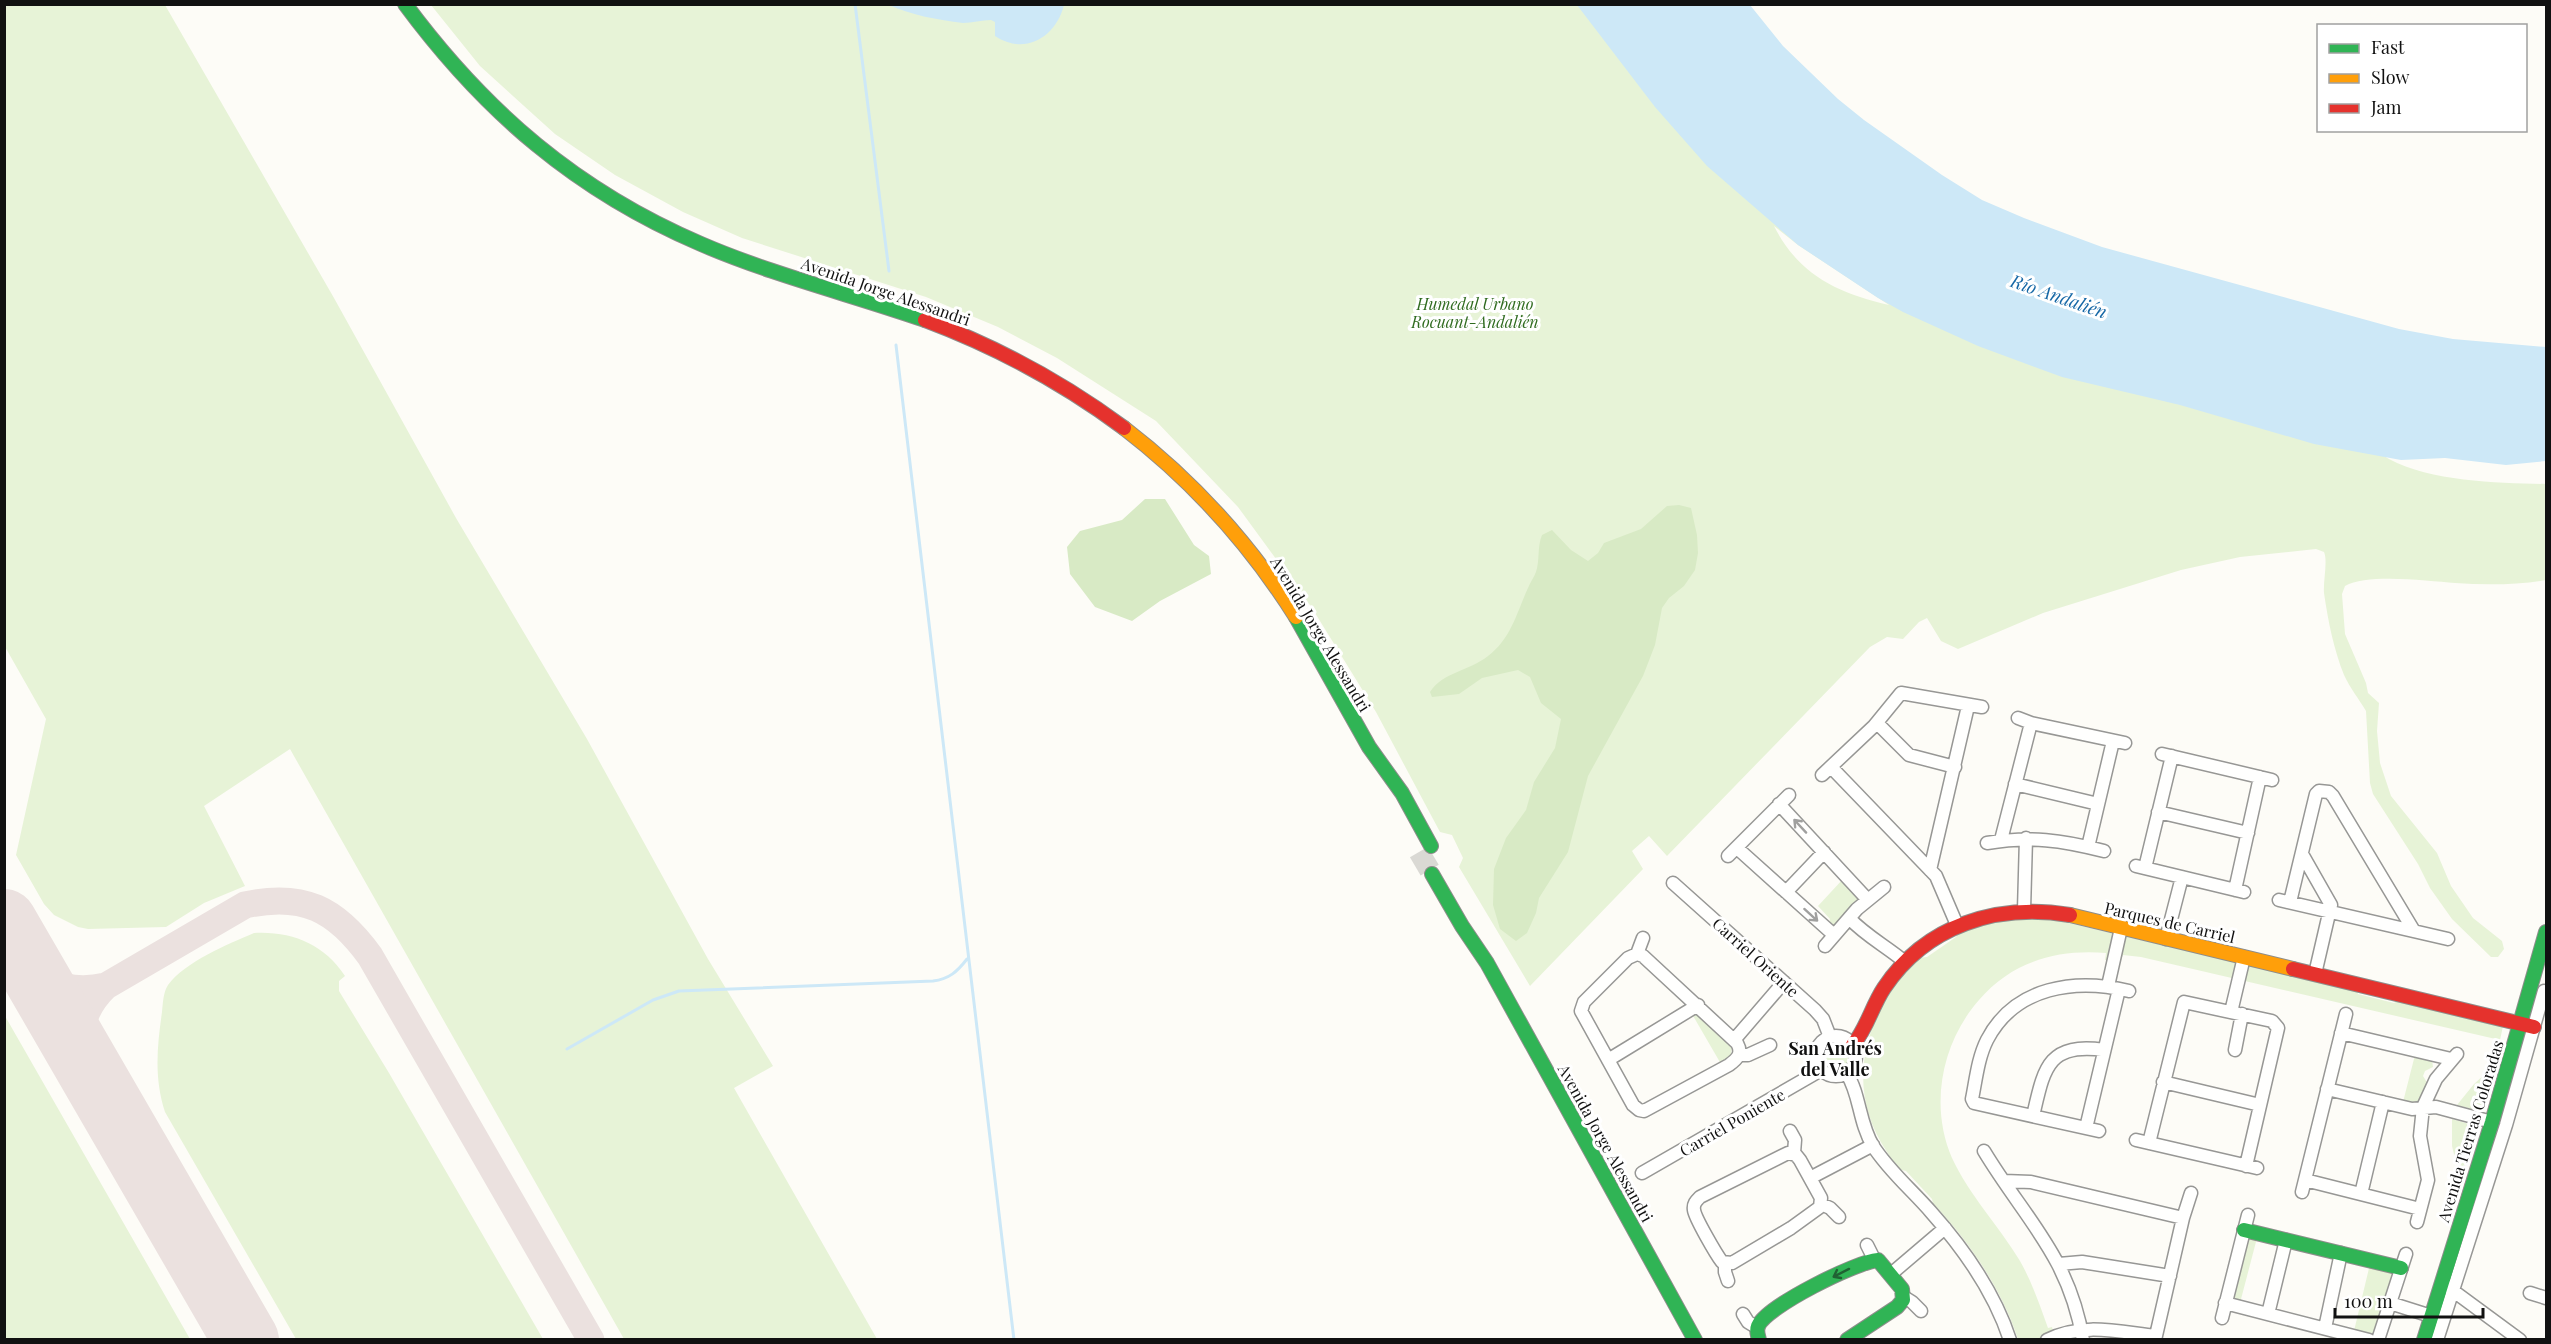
<svg xmlns="http://www.w3.org/2000/svg" width="2551" height="1344" viewBox="0 0 2551 1344" font-family="'Playfair Display',serif">
<style>
.green{fill:#e7f3d7;fill-rule:evenodd}
.forest{fill:#d8eac5}
.water{fill:#cde8f7}
.lines{fill:none;stroke-linecap:round;stroke-linejoin:round}
.stream{stroke:#cde8f7;stroke-width:3}
.taxiway{stroke:#ebe1df;stroke-width:27}
.runway{stroke:#ebe1df;stroke-width:66}
.highway-tunnel{stroke:#dad9d4;stroke-width:21;stroke-dasharray:21 10;stroke-linecap:butt}
.street-casing{stroke:#979795;stroke-width:15}
.fast-casing{stroke:#8e8d8b;stroke-width:16}
.slow-casing{stroke:#8e8d8b;stroke-width:16}
.jam-casing{stroke:#8e8d8b;stroke-width:16}
.street{stroke:#fffffe;stroke-width:12}
.fast{stroke:#30b455;stroke-width:14}
.slow{stroke:#ff9f0a;stroke-width:14}
.jam{stroke:#e5322d;stroke-width:14}
.oneway{stroke:#a0a09f}
.oneway2{stroke:#206233}
.labels{text-anchor:middle;dominant-baseline:central;stroke-width:6;stroke-linejoin:round;paint-order:stroke}
.street-label{font-size:16px;fill:#111;stroke:#fff}
.park-label{font-size:16px;font-style:italic;fill:#2f6b1f;stroke:#fff}
.water-label{font-size:18px;font-style:italic;fill:#1768a6;stroke:#fff}
.neighbourhood-label{font-size:18px;font-weight:bold;fill:#111;stroke:#fff}
</style>
<rect width="100%" height="100%" fill="#fdfcf7"/>
<path class="green" d="M4,5H165L334,298L456,518L587,739L708,959L773,1066L734,1088L877,1339H624L290,749L204,806L245,886L204,903L166,927L88,929L78,927L54,915L44,904L16,855L46,719L4,645Z
M431,5H1603L2363,433C2370,441 2379,454 2389,459C2432,482 2499,483 2546,484V580C2516,585 2486,585 2455,583C2428,581 2368,573 2345,586L2342,594L2345,634L2366,683L2368,693L2379,703L2377,731L2380,763L2391,796L2437,853L2451,886L2473,918L2502,941L2504,949L2498,957H2491L2452,919L2430,888L2418,864L2373,794L2370,783L2366,711C2359,699 2350,688 2344,675C2334,650 2328,621 2324,593C2323,581 2328,561 2324,552L2316,549L2240,557L2181,570L2043,613L1958,649L1941,641L1927,618L1919,622L1903,639L1887,637L1870,647L1667,856L1649,836L1632,851L1643,869L1530,986L1459,867L1463,858L1452,835L1440,832L1376,712L1312,608L1238,507L1156,421L1057,358L998,327L926,297L742,238L683,212L615,175L555,134L480,66ZM1774,226L1798,245L1889,305C1837,293 1799,275 1774,226Z
M1843,879L1861,898L1832,927L1829,925L1830,919L1818,906Z
M2043,917L2357,991L2358,994L2394,1003L2399,1000L2503,1026L2500,1040L2141,957L2123,955L2120,963L2105,960L2106,953C2058,949 2012,961 1979,1000C1942,1042 1929,1105 1952,1158C1969,1195 1999,1226 2020,1261C2032,1282 2040,1306 2048,1328L2052,1327L2055,1339H2018C2001,1288 1970,1243 1933,1203L1932,1199L1906,1171C1896,1170 1892,1160 1887,1152C1849,1096 1859,1032 1899,980C1905,971 1916,957 1927,957L1956,937L1959,932L1994,920Z
M254,933C292,931 324,944 345,976L339,981V991L389,1073L543,1339H296L165,1112C154,1078 157,1047 162,1012C163,1003 163,993 168,985C185,962 228,944 254,933Z
M1695,1011L1732,1042L1731,1055L1721,1064L1692,1014Z
M5,1016L190,1339H5Z
M1821 1057a15 15 0 1 1 30 0a15 15 0 1 1-30 0Z
M2415,1055L2432,1060L2433,1067L2425,1071L2423,1076L2428,1084L2420,1103L2416,1105L2403,1102Z
M2495,1065H2498L2483,1112L2457,1105L2474,1084Z
M2452,1119L2479,1127L2462,1180L2460,1179L2452,1146Z
M2248,1237L2257,1238L2240,1303L2232,1299Z
M2370,1264L2395,1273L2374,1334L2370,1336L2354,1331Z"/>
<path class="forest" d="M1145,499H1165L1194,545L1209,556L1211,574L1160,601L1132,621L1095,607L1070,574L1067,547L1080,531L1122,520Z
M1679,505L1691,508L1697,535L1698,553L1695,570L1684,586L1669,598L1662,608L1655,645L1643,676L1588,776L1568,852L1539,898L1536,913L1527,933L1516,941L1500,929L1493,905L1494,869L1506,838L1526,810L1534,782L1555,748L1561,719L1541,703L1530,677L1518,670L1482,678L1459,694L1432,697L1430,692C1443,672 1469,671 1488,656C1511,639 1517,612 1528,588C1530,583 1534,577 1536,572C1540,560 1537,547 1542,535L1552,530L1571,550L1588,561L1598,553L1604,543L1641,529L1667,506Z"/>
<path class="water" d="M889,5L1064,4V5C1056,37 1025,56 995,36V22L991,20C982,20 972,23 963,23C938,20 911,15 889,5Z
M1577,5H1750L1783,46L1838,99L1864,120L1942,175L1982,200L2024,218L2102,247L2399,329L2453,339L2546,347V461L2506,465L2445,458L2401,460L2314,444L2180,405L2062,377L1978,346L1903,312L1878,298L1798,245L1707,166L1655,107Z"/>
<g class="lines">
<path class="stream" d="M855,4L889,271
M896,345L1014,1340
M567,1049L653,1000L679,991L933,981C949,979 957,972 967,959"/>
<path class="taxiway" d="M28,963C50,987 75,993 106,986
M84,1059C75,1031 86,1005 106,986L245,905C303,892 336,909 370,956L591,1340"/>
<path class="runway" d="M4,922L246,1340"/>
<path class="highway-tunnel" d="M1419,852L1432,874"/>
<defs>
<path id="street" d="M2018,718L2031,723L2125,743
M1877,723L1909,755L1955,767
M2162,754L2272,780
M1831,767L1936,876L1957,925
M1822,775L1874,726L1901,693L1982,707
M2015,784L2098,804
M1779,804L1868,900
M2158,812L2248,833
M2001,840L2031,723
M1987,843C2031,836 2061,840 2104,851
M2088,847L2113,741
M1737,848L1834,935
M2302,854L2331,905L2315,974
M1728,856L1789,795
M2136,866L2244,892
M2145,868L2172,756
M1930,870L1968,706
M1673,883L1815,1010L1823,1019L1830,1037
M2235,890L2260,777
M1786,892L1824,852
M2279,900L2448,939
M2290,902L2316,794L2319,791L2329,792L2333,796L2414,931
M2024,910L2026,838
M1849,918C1866,936 1886,946 1905,962
M2166,939L2182,877
M1825,946L1857,909L1884,887
M1637,954L1643,956L1737,1043C1743,1054 1737,1059 1729,1065L1644,1111L1639,1110L1633,1105L1581,1011L1584,1002L1628,958Z
M1637,954L1643,938
M2108,986L2121,928
M2231,1012L2244,957
M2341,1033L2451,1059
M1816 1056a20 20 0 1 1 40 0a20 20 0 1 1-40 0Z
M1734,1040L1784,982
M2235,1050L2242,1014
M1739,1055H1748L1770,1045
M1608,1060L1698,1005
M1847,1074C1860,1094 1859,1123 1873,1146C1889,1171 1912,1190 1931,1212C1964,1249 1994,1291 2010,1340
M2163,1082L2260,1105
M2327,1089L2412,1109L2436,1107L2492,1122
M2033,1116C2044,1069 2047,1042 2104,1050
M2086,1128L2119,989
M1790,1131L1795,1140L1794,1153
M2099,1131L1974,1103L1972,1099C1976,1079 1978,1058 1987,1040C2015,986 2076,978 2129,991
M2136,1140L2257,1168
M2149,1143L2184,1002L2272,1021L2278,1028L2246,1166
M1984,1151C2025,1219 2069,1256 2083,1340
M1788,1153L1796,1155L1800,1160L1821,1198L1820,1207L1791,1228L1732,1263L1722,1262C1716,1254 1695,1218 1694,1210C1693,1204 1696,1201 1700,1197Z
M1642,1173L1821,1070
M1810,1178L1873,1145
M2305,1180L2420,1209
M2004,1181L2031,1182L2183,1218
M2302,1192L2346,1014
M2361,1194L2383,1102
M1821,1204L1830,1208L1839,1217
M2417,1222L2428,1180L2420,1136L2423,1107L2436,1079L2457,1054
M1867,1245L1874,1259
M1725,1264V1272L1728,1281
M2059,1264L2082,1262L2170,1276
M1891,1274L1945,1228
M2448,1287L2520,1340
M2530,1293L2546,1298
M1904,1297L1912,1302L1921,1311
M2225,1303L2369,1340
M2390,1303L2431,1316
M1743,1314L1748,1322L1758,1328
M2268,1314L2286,1240
M2222,1318L2248,1215
M2325,1328L2341,1253
M2047,1340C2082,1322 2119,1332 2155,1336
M2155,1340L2183,1218L2191,1193
M2378,1340L2406,1254
M2437,1340L2506,1125L2544,991"/>
<path id="fast" d="M405,4C485,112 577,191 701,244C773,275 850,294 925,320
M1296,617L1369,747L1402,793L1431,846
M1432,874L1462,926L1487,963L1695,1340
M2244,1230L2401,1268
M1759,1340C1758,1335 1756,1331 1758,1326C1767,1306 1856,1262 1878,1260L1902,1289L1903,1300L1897,1307L1847,1340
M2424,1340L2492,1122L2546,932"/>
<path id="slow" d="M1124,428C1193,481 1250,544 1296,617
M2070,915L2293,969"/>
<path id="jam" d="M925,320C997,347 1062,382 1124,428
M2293,969L2534,1027
M1853,1045C1867,1028 1872,1006 1884,988C1926,925 1997,903 2070,915"/>
</defs>
<use href="#street" class="street-casing"/>
<use href="#fast" class="fast-casing"/>
<use href="#slow" class="slow-casing"/>
<use href="#jam" class="jam-casing"/>
<use href="#street" class="street"/>
<use href="#fast" class="fast"/>
<use href="#slow" class="slow"/>
<use href="#jam" class="jam"/>
</g>
<defs><path id="oneway-shaft" d="M-6 0H5M1.5-3L5.5 0L1.5 3" fill="none" stroke-width="1.6" stroke-linecap="round" stroke-linejoin="round" transform="scale(1.5)"/></defs>
<g class="oneway">
<use href="#oneway-shaft" transform="translate(1800 826) rotate(-133)"/>
<use href="#oneway-shaft" transform="translate(1811 915) rotate(42)"/>
</g>
<use class="oneway2" href="#oneway-shaft" transform="translate(1841 1273) rotate(153)"/>
<g class="labels">
<g class="street-label">
<text transform="translate(886 291) rotate(19)">Avenida Jorge Alessandri</text>
<text transform="translate(1321 634) rotate(59)">Avenida Jorge Alessandri</text>
<text transform="translate(2170 922) rotate(13)">Parques de Carriel</text>
<text transform="translate(1756 957) rotate(42)">Carriel Oriente</text>
<text transform="translate(1732 1122) rotate(-30)">Carriel Poniente</text>
<text transform="translate(2470 1131) rotate(-73)">Avenida Tierras Coloradas</text>
<text transform="translate(1606 1143) rotate(61)">Avenida Jorge Alessandri</text>
</g>
<g class="park-label">
<text x="1475" y="303">Humedal Urbano<tspan x="1475" dy="18">Rocuant-Andalién</tspan></text>
</g>
<g class="water-label">
<text transform="translate(2059 296) rotate(19)">Río Andalién</text>
</g>
<g class="neighbourhood-label">
<text x="1835" y="1048">San Andrés<tspan x="1835" dy="21">del Valle</tspan></text>
</g>
</g>
<rect width="2551" height="1344" fill="none" stroke="#111111" stroke-width="12"/>
<rect x="2317" y="24" width="210" height="108" fill="#ffffff" stroke="#a0a0a0" stroke-width="1.5"/>
<rect x="2329" y="44" width="30" height="9" fill="#30b455" stroke="#a0a0a0" stroke-width="1.5"/>
<text x="2371" y="54" font-size="18" fill="#111111">Fast</text>
<rect x="2329" y="74" width="30" height="9" fill="#ff9f0a" stroke="#a0a0a0" stroke-width="1.5"/>
<text x="2371" y="84" font-size="18" fill="#111111">Slow</text>
<rect x="2329" y="104" width="30" height="9" fill="#e5322d" stroke="#a0a0a0" stroke-width="1.5"/>
<text x="2371" y="114" font-size="18" fill="#111111">Jam</text>
<path d="M2335 1308v9h148v-9" fill="none" stroke="#111111" stroke-width="3"/>
<text x="2344" y="1308" font-size="18" fill="#111111" stroke="#ffffff" stroke-width="4.5" paint-order="stroke">100 m</text>
</svg>
